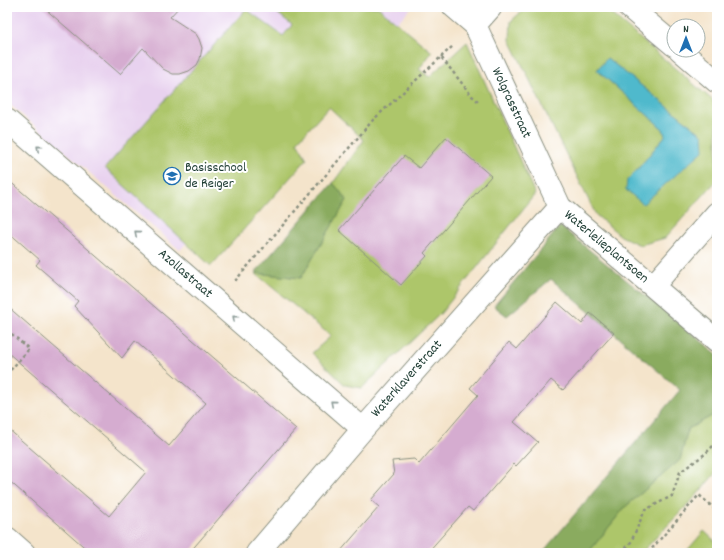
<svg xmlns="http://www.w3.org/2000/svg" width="724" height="560" viewBox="0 0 724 560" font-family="Dekko,sans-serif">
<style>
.built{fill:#e8d2ef}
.green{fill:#adc66b;stroke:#668250;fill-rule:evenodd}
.forest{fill:#8aab5f;stroke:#54744a}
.water{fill:#4fb9cc;stroke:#377b80}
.building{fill:#d5acd0}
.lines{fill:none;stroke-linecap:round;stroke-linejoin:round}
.street-casing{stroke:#8a9080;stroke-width:24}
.path{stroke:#8a9080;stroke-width:2.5;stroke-dasharray:3 3;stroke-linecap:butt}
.street{stroke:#fff;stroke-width:22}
.oneway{stroke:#8f9e9a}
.labels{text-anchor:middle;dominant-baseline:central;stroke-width:4;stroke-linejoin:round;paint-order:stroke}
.street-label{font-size:14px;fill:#1f3d34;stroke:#fff}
.poi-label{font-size:14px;fill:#1f3d34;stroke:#fff;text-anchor:start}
</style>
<rect width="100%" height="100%" fill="#fff"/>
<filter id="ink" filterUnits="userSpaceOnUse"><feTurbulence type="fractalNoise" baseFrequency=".025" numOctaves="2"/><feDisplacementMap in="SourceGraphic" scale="8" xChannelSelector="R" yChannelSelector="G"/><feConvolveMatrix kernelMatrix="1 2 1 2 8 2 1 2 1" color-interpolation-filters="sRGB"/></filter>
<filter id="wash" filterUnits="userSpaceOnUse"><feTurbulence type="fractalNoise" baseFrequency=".012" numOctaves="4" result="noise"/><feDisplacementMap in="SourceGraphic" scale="16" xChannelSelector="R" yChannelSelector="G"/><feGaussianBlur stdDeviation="0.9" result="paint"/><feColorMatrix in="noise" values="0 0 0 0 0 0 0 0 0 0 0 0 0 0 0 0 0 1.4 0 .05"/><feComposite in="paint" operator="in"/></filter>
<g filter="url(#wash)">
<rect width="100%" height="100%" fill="#f4e4cb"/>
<path class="built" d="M7,7H412L180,250L7,102Z"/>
<path class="green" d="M270,7H378L432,52L419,69L429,77L467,42L535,194L441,313L362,388L345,385L312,353L331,336L255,273L301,278L347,200L333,183L364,140L329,107L297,142L307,159L211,266L105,168L246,9L283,36L292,25Z
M527,7H603L717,104V180L665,238L640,245L621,236L596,215L510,40L511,21ZM607,58L703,135L627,180L637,170L665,136L663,129L597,70Z
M717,413V471L696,496L641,553H588L625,507L680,460L688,429Z
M704,531L717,543V553H685Z"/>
<path class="forest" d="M333,183L347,200L301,278L255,273Z
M560,226L717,354V413L688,429L680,460L625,507L588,553H542L680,390L551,279L507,316L494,306Z"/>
<path class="water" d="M607,58L703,135L704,150L643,204L626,190L627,180L637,170L665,136L663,129L597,70Z"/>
<g id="blocks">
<path class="building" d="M43,7H179L170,17L196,34L199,39L202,48L200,59L197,65L189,71L180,74H173L163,69L143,48L120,74Z
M446,137L491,176L424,253L427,256L401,285L339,230L404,156L419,168Z
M7,179L296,429L189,553H91L7,479V428L109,516L146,472L7,352V306L169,446L206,403L135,341L122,358L74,306L78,301L36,265L40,260L7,231Z
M557,302L582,324L590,313L614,333L563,390L551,380L514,422L538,442L516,466L514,464L473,511L468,507L427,553H339L379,507L371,500L394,474L392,461L414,459L419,464L478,395L470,388L509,342L517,349Z"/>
</g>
</g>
<g filter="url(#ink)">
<use href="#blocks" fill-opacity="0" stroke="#8a9080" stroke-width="1"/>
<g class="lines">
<defs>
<path id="street" d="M454,7L475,25L560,207L717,341
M629,7L674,45
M475,25L491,7
M680,50L717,82
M7,120L363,429
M653,286L717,213
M7,538L24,553
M257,553L363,429L560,207"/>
</defs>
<use href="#street" class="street-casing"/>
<path class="path" d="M441,57L454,45
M235,281L373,120L441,57L472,96L479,102
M7,330L29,349L7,374
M622,553L631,542L645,510L672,496L680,472L705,454L717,442
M648,553L699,495L717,511"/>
<use href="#street" class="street"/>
</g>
<defs><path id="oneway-chevron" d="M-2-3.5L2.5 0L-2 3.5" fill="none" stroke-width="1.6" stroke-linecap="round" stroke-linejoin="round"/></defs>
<g class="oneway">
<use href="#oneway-chevron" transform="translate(39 148) rotate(-139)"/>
<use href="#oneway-chevron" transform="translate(137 233) rotate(-139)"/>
<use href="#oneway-chevron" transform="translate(235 318) rotate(-139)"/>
<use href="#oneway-chevron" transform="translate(333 403) rotate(-139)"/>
</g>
</g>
<defs>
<symbol id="school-ring" viewBox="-11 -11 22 22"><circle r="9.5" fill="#fff" stroke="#1f6fb2" stroke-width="1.5"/><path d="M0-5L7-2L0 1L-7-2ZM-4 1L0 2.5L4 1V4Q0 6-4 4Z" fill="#1f6fb2"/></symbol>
</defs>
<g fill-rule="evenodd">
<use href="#school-ring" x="162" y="166" width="20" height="20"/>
</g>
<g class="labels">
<g class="street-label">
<text transform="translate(511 103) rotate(65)">Wolgrasstraat</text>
<text transform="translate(606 247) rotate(40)">Waterlelieplantsoen</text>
<text transform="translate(185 274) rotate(41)">Azollastraat</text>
<text transform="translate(407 379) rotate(-48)">Waterklaverstraat</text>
</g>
<g class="poi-label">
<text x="185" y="168">Basisschool<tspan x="185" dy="16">de Reiger</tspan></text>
</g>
</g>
<rect width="724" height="560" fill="none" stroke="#fff" stroke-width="24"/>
<g transform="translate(686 38)"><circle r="19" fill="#ffffff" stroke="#a5b1ae"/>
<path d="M0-3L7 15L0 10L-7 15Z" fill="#1f6fb2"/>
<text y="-6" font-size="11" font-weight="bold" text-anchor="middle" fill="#1f3d34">N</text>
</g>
</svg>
